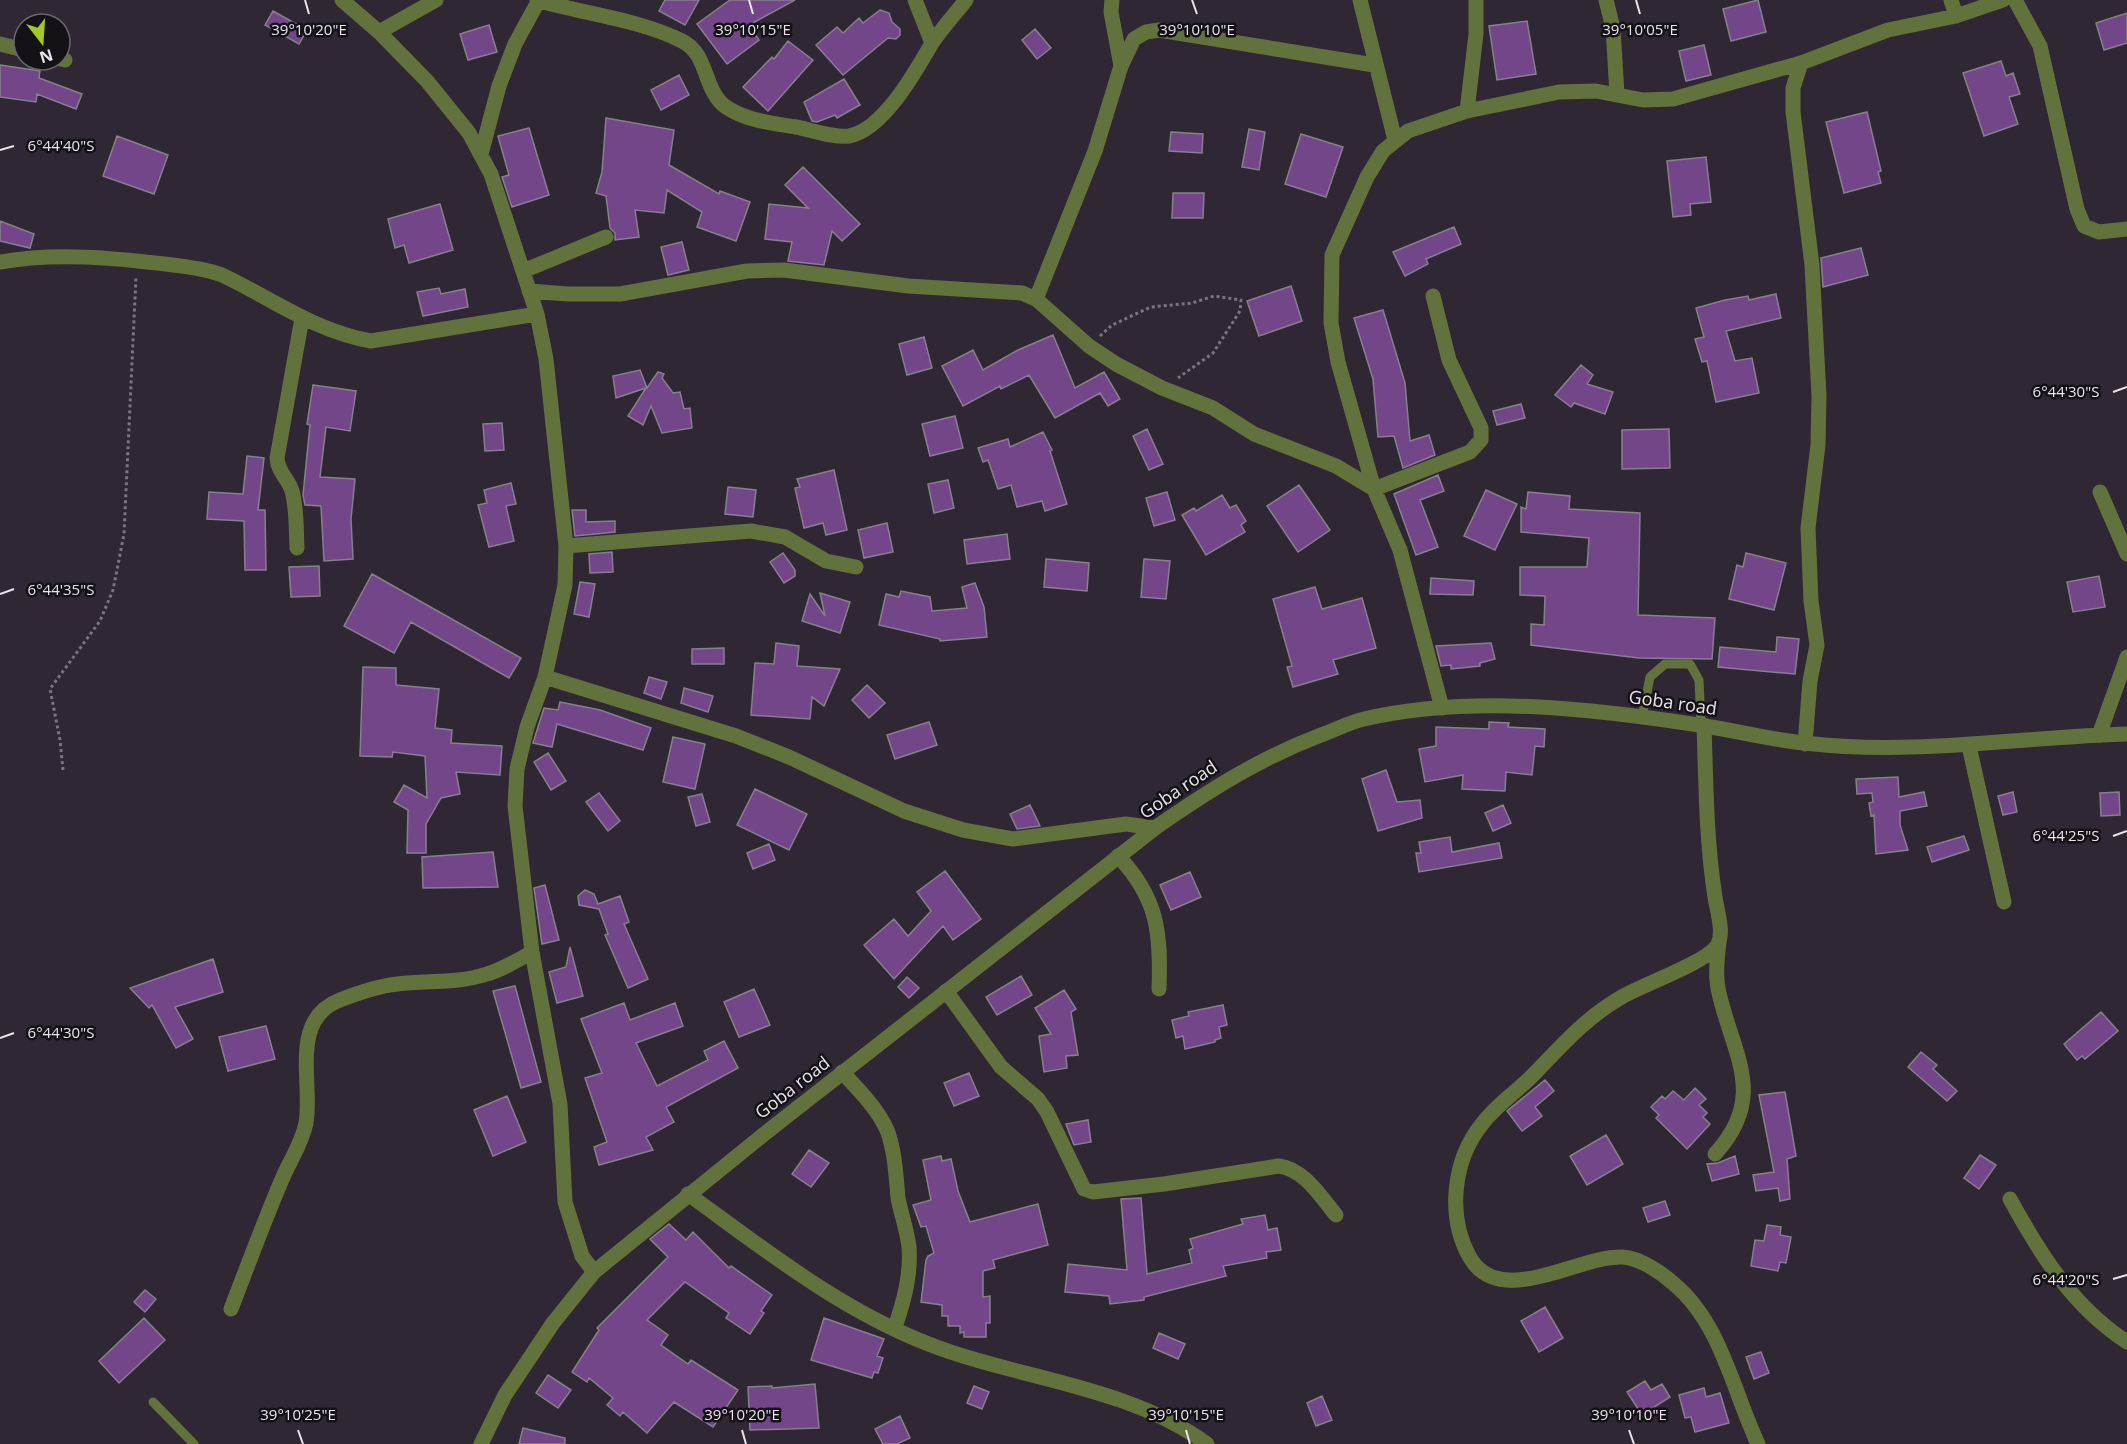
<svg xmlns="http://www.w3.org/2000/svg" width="2127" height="1444" viewBox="0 0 2127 1444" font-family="'Open Sans',sans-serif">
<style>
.building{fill:#724688;stroke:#887f8e;stroke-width:1.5}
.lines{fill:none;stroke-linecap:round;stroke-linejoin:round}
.path{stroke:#7c757f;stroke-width:3;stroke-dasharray:3 3;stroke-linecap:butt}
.service{stroke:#62723d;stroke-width:9}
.minor{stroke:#62723d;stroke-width:15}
.tertiary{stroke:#62723d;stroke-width:15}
.ticks{fill:none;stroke:#e9e4ec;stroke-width:2}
.labels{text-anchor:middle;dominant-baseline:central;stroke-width:5;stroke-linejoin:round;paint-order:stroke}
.street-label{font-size:18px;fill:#e9e4ec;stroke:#151217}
.ticks-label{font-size:15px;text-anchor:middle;fill:#e9e4ec;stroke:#151217;stroke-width:5;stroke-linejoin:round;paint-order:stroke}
</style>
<rect width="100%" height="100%" fill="#2f2733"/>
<path class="building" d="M665,0H699L685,25L659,11Z
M730,0H795L749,25L759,40L727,64L697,24Z
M1758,0L1766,32L1731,41L1723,9Z
M880,10L889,13L892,22L900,29V35L896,39L888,38L843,75L816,45L837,27L843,33L859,18L863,23Z
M273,11L307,30L299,44L265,25Z
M2127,13V43L2104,50L2096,23Z
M1527,21L1536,74L1497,80L1489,26Z
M489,25L497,52L468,60L460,34Z
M1035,29L1051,48L1037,59L1022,40Z
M788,41L813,60L768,111L743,87L772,57L774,59Z
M1704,45L1711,75L1686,81L1679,51Z
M2001,61L2006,76L2013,73L2020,94L2009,97L2018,124L1984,136L1963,73Z
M0,65L40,71L39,78L82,94L76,109L37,94L36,102L0,97Z
M679,75L689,95L661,110L651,90Z
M844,79L860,105L837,118L835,115L817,122L812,121L804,102Z
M1867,112L1881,171L1878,172L1881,183L1844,193L1826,122Z
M606,118L674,130L669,165L719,194L720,191L750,202L736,241L697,227L702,212L667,190L664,213L635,210L639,237L615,240V233L610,228L606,196L596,193L602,172Z
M529,128L549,195L512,207L502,177L509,175L498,136Z
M1249,129L1265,132L1259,170L1242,167Z
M1171,132L1203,134L1202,153L1169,151Z
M1301,134L1343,147L1326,197L1285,184Z
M117,136L168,155L154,194L103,176Z
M1706,157L1711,202L1690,204L1691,215L1673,217L1667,161Z
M803,167L860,224L842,241L832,231L824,265L788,261L792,242L765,239L769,204L808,208L785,185Z
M1173,193H1204L1203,218H1172Z
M440,204L453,250L409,263L404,245L395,248L388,219Z
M0,221L34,234L30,248L0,241Z
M1454,227L1461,244L1426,259L1428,264L1405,276L1393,252Z
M682,242L689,270L668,275L661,247Z
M1861,248L1868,275L1823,287L1821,258Z
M1291,286L1302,321L1259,336L1247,301Z
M439,288L441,294L465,289L468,307L423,316L417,292Z
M1776,294L1781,318L1726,331L1735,361L1752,358L1759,393L1716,402L1707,361L1702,362L1695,339L1704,337L1696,308L1725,300L1748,296L1749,300Z
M1383,310L1405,383L1410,441L1429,435L1435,455L1403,468L1394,436L1378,437L1373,379L1354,318Z
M1053,335L1075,388L1104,372L1120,399L1108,406L1100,393L1055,418L1029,375L1001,389L1000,386L963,406L942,366L973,350L983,370L1018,350Z
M924,337L932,368L907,375L899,344Z
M1581,365L1593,375L1587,384L1613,392L1605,414L1574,403L1571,407L1555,395Z
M640,370L647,388L658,372L664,374L662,378L673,393L680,392L684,409L690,408L692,428L662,433L651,406L643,425L628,416L646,388L616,398L613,376Z
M313,385L356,391L350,431L326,427L320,477L355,479L351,519L353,559L324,561L321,506L305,505L303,495L310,425L307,424Z
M1521,404L1525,418L1497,425L1493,411Z
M955,416L963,448L930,456L922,424Z
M502,423L504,450L485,451L483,424Z
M1147,429L1163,464L1149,470L1133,436Z
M1669,429L1670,468L1622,469V430Z
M1043,432L1052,450L1050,451L1067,504L1045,511L1042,501L1017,507L1011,485L998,489L988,460L983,462L978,448L1008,439L1010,447Z
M247,456L264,458L258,510H265L266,570H245L244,521L207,519L209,492L243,494Z
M834,470L847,530L826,535L823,523L804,528L795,488L800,487L797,479Z
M1438,475L1444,491L1420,500L1438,547L1416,555L1394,494Z
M948,480L954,508L934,513L928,484Z
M511,483L516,504L506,506L514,541L489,547L478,505L487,503L484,490Z
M1299,485L1330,530L1298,552L1267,506Z
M728,487L756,490L753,517L725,514Z
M1486,490L1517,504L1495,550L1464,536Z
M1167,492L1175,520L1154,526L1146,498Z
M1528,492L1570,496L1569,509L1640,513L1638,615L1715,618L1712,659L1639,658L1531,645V624L1544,625L1545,596L1520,595V567H1587L1589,538L1521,532V507L1526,509Z
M1222,495L1230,508L1236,505L1246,521L1241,525L1245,532L1206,555L1182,515L1194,508L1196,511Z
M572,510H586V522L615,521V532L575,536Z
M887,523L893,552L864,558L858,530Z
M1007,534L1010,559L967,564L964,540Z
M612,552L613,572L590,573L589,554Z
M783,553L795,570V576L784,583L770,562Z
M1746,553L1786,563L1774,610L1729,599L1737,565L1743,567Z
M1046,559L1089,563L1087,591L1044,587Z
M1144,559L1170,561L1166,599L1141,597Z
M319,566L320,596L291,597L289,567Z
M372,574L521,658L509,678L411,622L394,653L344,626Z
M2099,576L2105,607L2073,612L2067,582Z
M1431,578L1474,581L1473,595L1430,594Z
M580,582L595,584L589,617L574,614Z
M975,583L984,607L987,637L940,641V639L879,625L886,594L899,597L901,591L930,597L932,611L967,608L962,587Z
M1315,587L1322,609L1362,598L1376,648L1333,660L1338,674L1293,687L1287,667L1292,666L1273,599Z
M820,593L850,602L840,633L802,621L810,594L825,616Z
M1777,637L1799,639L1795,674L1718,667L1720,647L1776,652Z
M776,643L799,646L797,666L840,669L824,706L812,697L810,719L751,715L755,663L774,664Z
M1491,643L1495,659L1480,663V666L1451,669V665L1441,666L1436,646Z
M724,648V664H692V649Z
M363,667L396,668V685L439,689L435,728L452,730L451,743L502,746L500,775L456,772L460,794L441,798L426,824V853H407L408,810L394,802L404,785L427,798L425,756L393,752L392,757L360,756Z
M649,677L667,682L661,699L644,693Z
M867,685L885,703L869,718L852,700Z
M684,688L713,696L708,712L681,703Z
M560,702L600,710L651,728L643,750L557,724L552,747L533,743L544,708L558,710Z
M929,722L937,745L895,759L887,735Z
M1489,722L1509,723L1508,727L1545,729L1544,747L1535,746L1532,775L1506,772L1505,791L1462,789L1463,775L1425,782L1419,749L1436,746V727L1489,729Z
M673,737L705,744L695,789L663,782Z
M548,753L566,781L551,790L534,762Z
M1386,770L1397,802L1420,800L1422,818L1378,831L1362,779Z
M1898,777L1899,797L1924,792L1927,806L1900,811V825L1908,850L1876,854L1874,815L1871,816L1869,803L1873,802L1872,793L1857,794L1856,779Z
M755,789L807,814L789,850L737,825Z
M2013,792L2017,812L2003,815L1998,796Z
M2119,792L2120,815L2101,816L2100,793Z
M599,793L620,821L608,831L586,802Z
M702,794L710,822L696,826L688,797Z
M1030,805L1040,826L1017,829L1010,814Z
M1503,805L1511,823L1493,831L1485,813Z
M1964,836L1969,850L1932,862L1927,847Z
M1450,837L1452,852L1499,843L1502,858L1419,872L1416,853H1421L1419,842Z
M769,844L775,860L753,869L747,853Z
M493,852L498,887L423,888L422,857Z
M945,871L981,919L953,940L943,926L894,979L864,945L894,919L908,936L931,911L917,892Z
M1190,872L1201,897L1171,910L1160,885Z
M545,885L559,940L542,944L534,888Z
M585,890L594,894L598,904L620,896L629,922L624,924L648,979L628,988L605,935L608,934L599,909L579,905L578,896Z
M570,947L583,996L557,1003L549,972L566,967Z
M213,959L223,992L175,1007L193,1039L176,1048L152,1005L149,1008L130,988Z
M1021,976L1032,995L997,1015L986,997Z
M907,977L919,988L909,998L898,987Z
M515,986L541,1082L521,1088L493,991Z
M754,989L770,1025L739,1037L724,1002Z
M1064,990L1076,1009L1071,1012L1078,1055L1066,1056L1067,1068L1044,1072L1039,1036L1051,1034L1035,1008Z
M624,1003L630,1020L675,1003L683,1026L636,1043L657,1086L708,1060L704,1051L724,1041L738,1068L666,1107L674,1122L646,1137L653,1150L599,1165L594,1147L607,1142L585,1078L602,1073L581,1019Z
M1223,1005L1227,1025L1219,1027L1221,1038L1215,1040V1042L1185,1049L1183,1036L1176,1038L1172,1020L1189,1016L1188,1012Z
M2101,1012L2118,1031L2085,1059L2082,1056L2077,1060L2064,1044Z
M266,1026L275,1059L228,1071L219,1037Z
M1921,1052L1937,1065L1933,1069L1957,1091L1947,1101L1908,1067Z
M969,1073L979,1096L954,1106L944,1083Z
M1545,1080L1554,1091L1535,1107L1542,1116L1522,1131L1507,1111Z
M1695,1088L1706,1099L1699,1105L1707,1113L1703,1117L1710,1124L1687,1149L1656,1118L1659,1115L1651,1107L1662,1096L1665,1099L1673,1091L1684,1100Z
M1785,1092L1796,1156L1787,1159L1790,1199L1780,1201L1778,1188L1756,1191L1753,1175L1774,1172L1759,1095Z
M507,1096L526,1142L493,1156L474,1110Z
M1088,1120L1091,1142L1074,1145L1066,1124Z
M1606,1135L1623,1164L1587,1185L1570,1156Z
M809,1150L829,1163L811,1187L792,1174Z
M1980,1155L1996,1165L1979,1189L1964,1178Z
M941,1156L942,1161L951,1159L958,1191L970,1222L1038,1204L1048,1245L993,1260L995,1268L983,1271V1297L990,1296V1323H986V1337H964V1332L960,1333V1326H948V1316H942V1305L921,1302L926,1260L928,1256L934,1253L926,1226L921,1227L913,1205L931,1200L923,1160Z
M1735,1156L1739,1174L1712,1181L1707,1164L1718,1163Z
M1141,1198L1147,1274L1192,1263L1189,1250L1193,1248L1190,1239L1243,1224L1241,1219L1265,1215L1268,1230L1277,1228L1281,1250L1266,1252L1267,1258L1223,1266L1226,1276L1144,1297V1300L1110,1304L1109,1296L1065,1292L1068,1264L1127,1270L1121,1199Z
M1665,1201L1670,1215L1648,1222L1643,1208Z
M669,1224L686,1240L693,1232L729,1268L731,1266L772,1295L761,1311L764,1313L750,1334L726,1318L729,1313L685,1282L647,1320L668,1335L661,1345L688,1364L691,1360L738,1390L713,1427L674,1402L647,1433L623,1412L620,1416L607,1405L613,1398L589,1378L587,1382L572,1372L599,1330L597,1328L668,1257L650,1239Z
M1767,1225L1781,1227L1780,1235L1791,1237L1786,1263L1780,1262L1778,1271L1751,1266L1755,1240L1764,1241Z
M145,1290L156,1299L145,1312L134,1302Z
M1545,1307L1563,1338L1539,1352L1521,1321Z
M144,1318L165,1340L119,1383L99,1361Z
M824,1318L884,1339L877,1356L883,1358L878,1373L874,1372L872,1378L811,1360Z
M1159,1333L1185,1344L1178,1359L1153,1348Z
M1761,1352L1769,1373L1754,1379L1746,1357Z
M548,1375L571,1390L558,1408L536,1393Z
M1645,1381L1651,1390L1662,1384L1670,1397L1642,1415L1627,1392Z
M815,1384L819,1428L750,1430L748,1387L772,1386V1388Z
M974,1386L989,1392L982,1409L967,1403Z
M1704,1388L1706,1397L1720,1393L1729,1423L1695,1432L1691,1417L1685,1418L1679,1395Z
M1322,1396L1332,1420L1316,1426L1307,1403Z
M900,1416L910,1438L897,1444H883L875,1429Z
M523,1428L565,1438V1444H519Z"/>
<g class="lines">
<path class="path" d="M1100,336L1112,325L1151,307L1192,303L1214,296L1241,300L1240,311L1213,353L1178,378
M63,770L60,740L50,689L100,621L113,590L124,534L136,277"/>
<path class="service" d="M1642,717L1650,677L1665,664H1690L1699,680L1701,725
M153,1402L194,1444"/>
<path class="minor" d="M342,0L379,32L427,81L469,133L491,174L537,314L546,359L566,546L565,585L545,677L527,727L517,769L515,806L532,952L560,1104L565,1202L582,1256L594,1272
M537,0C584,14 638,19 682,41C709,54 703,91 726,107C747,121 772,123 796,127C813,130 832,138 849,136C883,130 916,71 932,43C942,28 955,14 966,0
M915,0L932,43
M1112,0L1111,12L1121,66
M1360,0L1395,140
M1606,0L1613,28L1617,94
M1951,0L1956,16
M2015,0L2040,46L2077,209L2084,226L2099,232L2127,229
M379,32L436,0
M0,44L24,50
M60,59L65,60
M1801,63L1793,88V112L1812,265L1819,396L1818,445L1808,528L1811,601L1817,645L1810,681L1805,744
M1467,111L1476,34V0
M481,154L499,86L515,44L539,0
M0,262C56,252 116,258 173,265C188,267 207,269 222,275C271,298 316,332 371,341L537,314
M523,271L606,237
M529,291L568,294H620L747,271L784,270L908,286L1022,293L1036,299L1089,346L1116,364L1162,388L1213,408L1254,434L1336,466L1374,489L1470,452L1481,440V428L1449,360L1433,296
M1036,299L1095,151L1121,66L1134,39L1146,32L1159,30L1374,65
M2100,492L2127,554
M566,546L751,531L785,537L826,561L856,567
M297,548C296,529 297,509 292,491C288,478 278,473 277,458L302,318
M545,677L736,736L789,757L904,811L963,830L1013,839L1126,824L1155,828
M1442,708L1400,550L1374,489L1338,362L1331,323L1332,255L1367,177L1383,151L1408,131L1467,111L1559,92L1596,91L1643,100L1673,99L1801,63L1888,30L1956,16L2003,0
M1704,725C1706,782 1706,840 1715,897C1717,911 1724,931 1718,944C1709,962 1641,985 1620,998C1587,1017 1562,1045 1536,1072C1519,1090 1497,1104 1482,1124C1453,1160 1447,1215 1469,1256C1499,1311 1578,1255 1623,1257C1640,1258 1662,1273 1674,1284C1721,1323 1733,1391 1758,1444
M2099,735L2127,657
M1969,746L2004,902
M1118,856C1158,898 1161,933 1159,989
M946,991L1001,1067L1038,1099L1047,1112L1084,1189L1093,1192L1164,1184L1279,1166C1304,1169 1321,1197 1336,1215
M842,1072C859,1090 877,1108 887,1130C895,1151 896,1176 898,1198C901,1214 907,1230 909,1247C911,1275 904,1301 895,1327
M1715,1154C1768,1096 1733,1055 1719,993C1715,977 1717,959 1719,942
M688,1194C764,1249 838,1308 926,1343C1016,1379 1127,1385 1207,1444
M2010,1199C2040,1254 2073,1307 2127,1342
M231,1309C248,1265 264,1221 283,1177C291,1159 302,1143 306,1123C313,1083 289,1019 340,1000C358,993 378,986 397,984C428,980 457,984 487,974C504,969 518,960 532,952"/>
<path class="tertiary" d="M481,1444L505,1395L553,1323L594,1272L763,1135L1155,828C1208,791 1260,758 1321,735C1335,730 1350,722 1364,719C1472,694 1597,709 1705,726C1738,731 1771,740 1805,743C1913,756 2019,737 2127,734"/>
</g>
<path class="ticks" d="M305,0L309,14M749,0L753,14M1192,0L1197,14M1636,0L1640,14M0,150L14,146M2113,392L2127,387M0,594L14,589M2113,836L2127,831M0,1038L14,1033M2113,1279L2127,1275M298,1430L303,1444M742,1430L746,1444M1186,1430L1190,1444M1629,1430L1634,1444"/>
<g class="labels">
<g class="street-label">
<text transform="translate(1673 702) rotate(8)">Goba road</text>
<text transform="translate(1178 789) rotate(-34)">Goba road</text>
<text transform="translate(792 1087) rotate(-38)">Goba road</text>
</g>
</g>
<g class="ticks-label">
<text x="309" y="35">39°10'20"E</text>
<text x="753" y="35">39°10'15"E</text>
<text x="1197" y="35">39°10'10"E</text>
<text x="1640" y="35">39°10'05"E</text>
<text x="61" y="151">6°44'40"S</text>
<text x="2066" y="397">6°44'30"S</text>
<text x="61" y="595">6°44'35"S</text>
<text x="2066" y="841">6°44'25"S</text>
<text x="61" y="1038">6°44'30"S</text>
<text x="2066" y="1285">6°44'20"S</text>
<text x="298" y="1420">39°10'25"E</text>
<text x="742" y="1420">39°10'20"E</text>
<text x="1186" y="1420">39°10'15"E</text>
<text x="1629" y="1420">39°10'10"E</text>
</g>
<g transform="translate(42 42) rotate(163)"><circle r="28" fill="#151217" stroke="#6a666c" stroke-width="1.5"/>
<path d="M0-4.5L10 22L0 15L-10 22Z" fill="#a4c825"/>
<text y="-9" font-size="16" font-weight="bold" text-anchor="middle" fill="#e9e4ec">N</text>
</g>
</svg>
